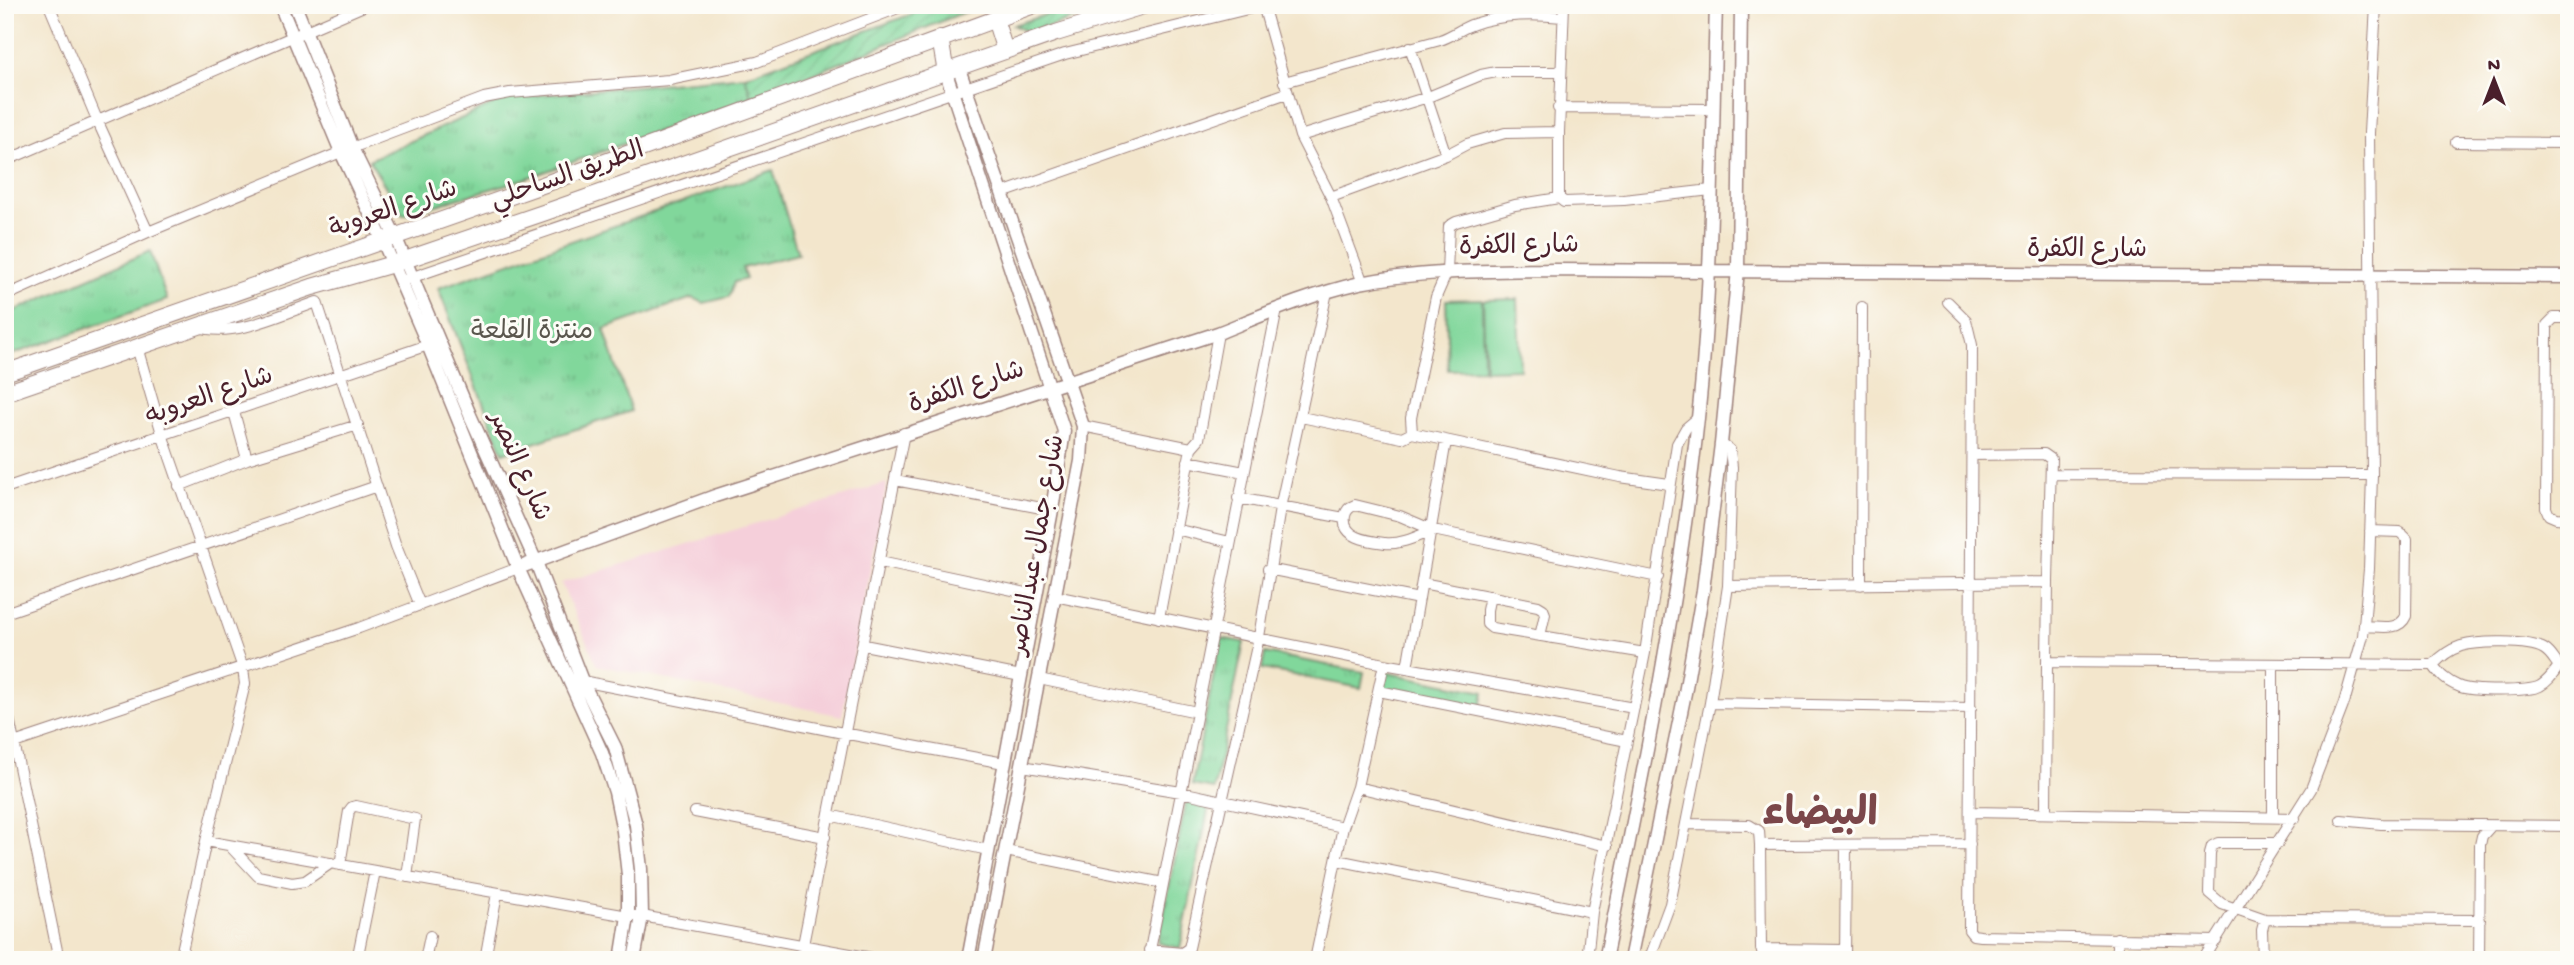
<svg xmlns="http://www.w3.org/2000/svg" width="2574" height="965" viewBox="0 0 2574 965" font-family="'Gochi Hand','Playpen Sans Arabic',sans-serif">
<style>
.built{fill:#f5cfda}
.grass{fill:#81d79b;stroke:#667b63;stroke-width:2}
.park{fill:url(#park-tufts);stroke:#667b63;stroke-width:2}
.garden{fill:url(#garden-furrows);stroke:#667b63;stroke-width:2}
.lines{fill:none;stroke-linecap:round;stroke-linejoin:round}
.minor-casing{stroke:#9e827c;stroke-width:12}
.tertiary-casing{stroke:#9e827c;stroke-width:15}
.trunk-casing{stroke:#9e827c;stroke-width:18}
.minor{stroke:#fff;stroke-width:10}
.tertiary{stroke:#fff;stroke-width:12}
.trunk{stroke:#fff;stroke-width:16}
.labels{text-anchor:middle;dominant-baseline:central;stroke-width:6;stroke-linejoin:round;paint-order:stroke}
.street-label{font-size:26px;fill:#4a1f2b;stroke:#fdfcf7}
.park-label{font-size:26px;fill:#5a564d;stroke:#fdfcf7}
.town-label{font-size:40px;font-weight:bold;fill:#7b474a;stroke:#fdfcf7}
</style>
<defs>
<pattern id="park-tufts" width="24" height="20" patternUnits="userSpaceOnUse" patternTransform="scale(1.75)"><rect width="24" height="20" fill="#81d79b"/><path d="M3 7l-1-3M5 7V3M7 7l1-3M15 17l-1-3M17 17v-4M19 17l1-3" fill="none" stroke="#71b886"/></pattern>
<pattern id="garden-furrows" width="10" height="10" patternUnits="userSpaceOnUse" patternTransform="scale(1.75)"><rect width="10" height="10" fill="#81d79b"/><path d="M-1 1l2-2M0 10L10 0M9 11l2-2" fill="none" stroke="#71b886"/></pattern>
</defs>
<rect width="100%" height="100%" fill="#fdfcf7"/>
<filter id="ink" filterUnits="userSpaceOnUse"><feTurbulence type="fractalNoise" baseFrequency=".0143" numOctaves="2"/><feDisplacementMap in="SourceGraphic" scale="14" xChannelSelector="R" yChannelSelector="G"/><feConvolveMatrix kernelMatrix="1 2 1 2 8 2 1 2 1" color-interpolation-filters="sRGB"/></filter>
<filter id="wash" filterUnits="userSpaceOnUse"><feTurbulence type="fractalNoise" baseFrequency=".00686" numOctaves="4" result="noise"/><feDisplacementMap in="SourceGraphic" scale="28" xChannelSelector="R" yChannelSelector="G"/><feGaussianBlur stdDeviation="1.57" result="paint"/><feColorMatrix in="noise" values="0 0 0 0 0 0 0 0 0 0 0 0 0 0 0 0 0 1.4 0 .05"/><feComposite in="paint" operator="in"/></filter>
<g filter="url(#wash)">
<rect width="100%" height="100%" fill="#f3e6cc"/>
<path class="built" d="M887,483L842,716L597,665L561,583Z"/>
<path class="grass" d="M1482,299L1483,369L1448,370L1446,300Z
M1518,299L1520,369L1485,370L1483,300Z"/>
<path class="park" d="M745,76L752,99L524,179L403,215L369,160L507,98Z
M773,170L798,254L742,268L746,279L734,282L729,297L704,303L692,298L604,329L631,411L503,453L438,288Z
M150,251L167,300L5,357V315Z
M1221,638L1244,642L1214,789L1192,785Z
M1265,653L1364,672L1361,688L1262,669Z
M1385,672L1484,692L1481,707L1382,688Z
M1187,797L1210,801L1180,948L1158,943Z"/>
<path class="garden" d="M936,5H987L957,15L752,99L745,76Z
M1077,5H1119L1028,33L1013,25Z"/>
</g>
<g filter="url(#ink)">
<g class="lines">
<defs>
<path id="minor" d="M49,5L98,122L148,232
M1263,5L1300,136L1331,197L1363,283
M1410,47L1446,155
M1284,82L1440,40C1453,36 1461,28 1474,24C1504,14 1533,14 1563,17
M1558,108L1713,109
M1559,132V198
M1300,136L1428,97L1481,75L1496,72H1560
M2456,142L2569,143
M5,161L366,5
M1002,193L1287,93
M1331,197L1446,155L1467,144L1505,133L1559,132L1564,5
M407,279L1065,54L1264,5
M5,296L148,232L341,152L484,98L510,93L669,80L757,62L906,5
M1948,302L1966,320L1972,345L1969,930L1973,935L1980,936L2216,941
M2568,318V277
M2569,318H2554L2547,325L2546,508L2549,515L2556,518L2569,519
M198,327C236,338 281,314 317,302L396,546L420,605
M137,347L163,437L243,668L245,684L206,841L180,960
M234,412L247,459
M1301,417L1402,438L1412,433L1620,477L1669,484
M1083,426L1191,448
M1412,433L1411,418L1436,297L1447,272L1449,226L1456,222L1515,205L1559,198L1564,202L1624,200L1711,190
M1972,455L2044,454L2051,459L2048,582
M1188,461L1244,472
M2051,474L2372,475
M895,480L1052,510
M179,486L247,459L358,425
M5,488L428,345
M1238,498L1344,518
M1175,529L1230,542
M1433,530C1418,536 1401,545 1385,543C1369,541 1341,538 1345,516C1346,510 1349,507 1355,505L1400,516L1433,530L1658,577
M880,562L1036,595
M1268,569L1419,599
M1422,583L1538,606L1543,609L1545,614L1540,636
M1861,585L1862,307
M1728,586L2048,582L2047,662L2433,665C2440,675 2446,681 2458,686C2471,692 2528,692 2540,686C2549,681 2553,674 2559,666L2569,665
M1055,596L1384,664L1634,708
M1490,596L1487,610V624L1492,628L1645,653
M5,613L377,486
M1159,618L1191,448L1199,439L1218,333
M2364,626C2379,626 2399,632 2406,616L2407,539L2400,532L2370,531
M864,645L1021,676
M2273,665V817
M2433,665C2441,656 2449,650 2461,646C2478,641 2529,640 2544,649C2551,653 2554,660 2559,666
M1407,668L1446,441
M1039,679L1197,712
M582,681L843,733L1004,763
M1379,691L1627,741
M5,699L59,960
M1710,703L1971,708
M5,746L359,628L518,568
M1022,766L1181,792L1343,827
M1357,787L1607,846
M695,812L825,837
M1971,812L2295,818
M2046,812L2047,662
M829,815L988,850
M2341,820L2381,824L2569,826
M1686,824L1749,825L1759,831L1760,845L1970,844
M206,841L628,916H642L883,960
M2278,843H2218L2212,846L2210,853L2209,893L2222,904L2265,919L2480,920
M229,845L258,876L292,883L305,881L331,863
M1760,845L1761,949L1766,960
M1006,851L1163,883
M1337,860L1592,912
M340,865L349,811L352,807L356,806L415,819L407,877
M1761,949L1845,950
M1149,950L1182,953L1189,948L1259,637L1280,508L1327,292
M5,954L11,960
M358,956L378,960
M357,960L375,871
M425,960L430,936
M485,960L497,893
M800,960L904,433
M1148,960L1277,309
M1315,960L1343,827L1357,787L1384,664
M1587,960L1592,912L1645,653L1677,444L1686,428L1699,417
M1646,960L1651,955L1670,904L1710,703L1728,586L1732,467L1730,450L1721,444
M1845,960L1846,845
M2117,960V938
M2203,960L2311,789L2344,703L2363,636L2369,569L2372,475L2369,133L2376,5
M2263,960L2262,930L2265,919
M2479,960L2480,845L2482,836L2491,826"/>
<path id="tertiary" d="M280,5L341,152L383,241L428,345L518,568L602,753L615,792L623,831L628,875V916L621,960
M295,5L352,148L395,236L470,415L536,562L582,681L615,747L636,825L641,869L642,916L634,960
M959,69L1083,426L1081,461L984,960
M946,73L1064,431L1052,510L968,960
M518,568L715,496L1218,333C1265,314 1311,294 1360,283C1424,270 1489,271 1554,270L2569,277
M1605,960C1642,780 1679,600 1698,418C1713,281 1712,142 1716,5
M1630,960L1685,693L1703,590L1721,444L1738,270L1741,5"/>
<path id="trunk" d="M995,19L1005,51
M940,38L946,73
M5,373L545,184L1034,5
M5,393L312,287L393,264L546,212L1056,33L1146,5"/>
</defs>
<use href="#minor" class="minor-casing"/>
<use href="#tertiary" class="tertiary-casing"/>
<use href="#trunk" class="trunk-casing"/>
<use href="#minor" class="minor"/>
<use href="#tertiary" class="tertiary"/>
<use href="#trunk" class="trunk"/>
</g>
</g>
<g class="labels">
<g class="street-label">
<text transform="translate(568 177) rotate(-19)">الطريق الساحلي</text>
<text transform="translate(394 211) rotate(-19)">شارع العروبة</text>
<text transform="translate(1519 248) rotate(-1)">شارع الكفرة</text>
<text x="2087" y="251">شارع الكفرة</text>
<text transform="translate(967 389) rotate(-18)">شارع الكفرة</text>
<text transform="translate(210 398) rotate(-19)">شارع العروبه</text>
<text transform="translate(518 467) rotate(66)">شارع النصر</text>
<text transform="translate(1039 545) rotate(-80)">شارع جمال عبدالناصر</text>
</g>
<g class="park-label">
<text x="532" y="333">منتزة القلعة</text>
</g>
<g class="town-label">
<text x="1820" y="816">البيضاء</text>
</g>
</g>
<rect width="2574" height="965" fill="none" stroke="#fdfcf7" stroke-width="28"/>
<g transform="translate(2494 80)" stroke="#fdfcf7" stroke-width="5" paint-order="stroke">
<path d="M0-5L12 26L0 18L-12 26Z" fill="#4a1f2b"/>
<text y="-10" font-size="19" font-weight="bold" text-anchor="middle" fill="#4a1f2b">N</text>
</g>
</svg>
